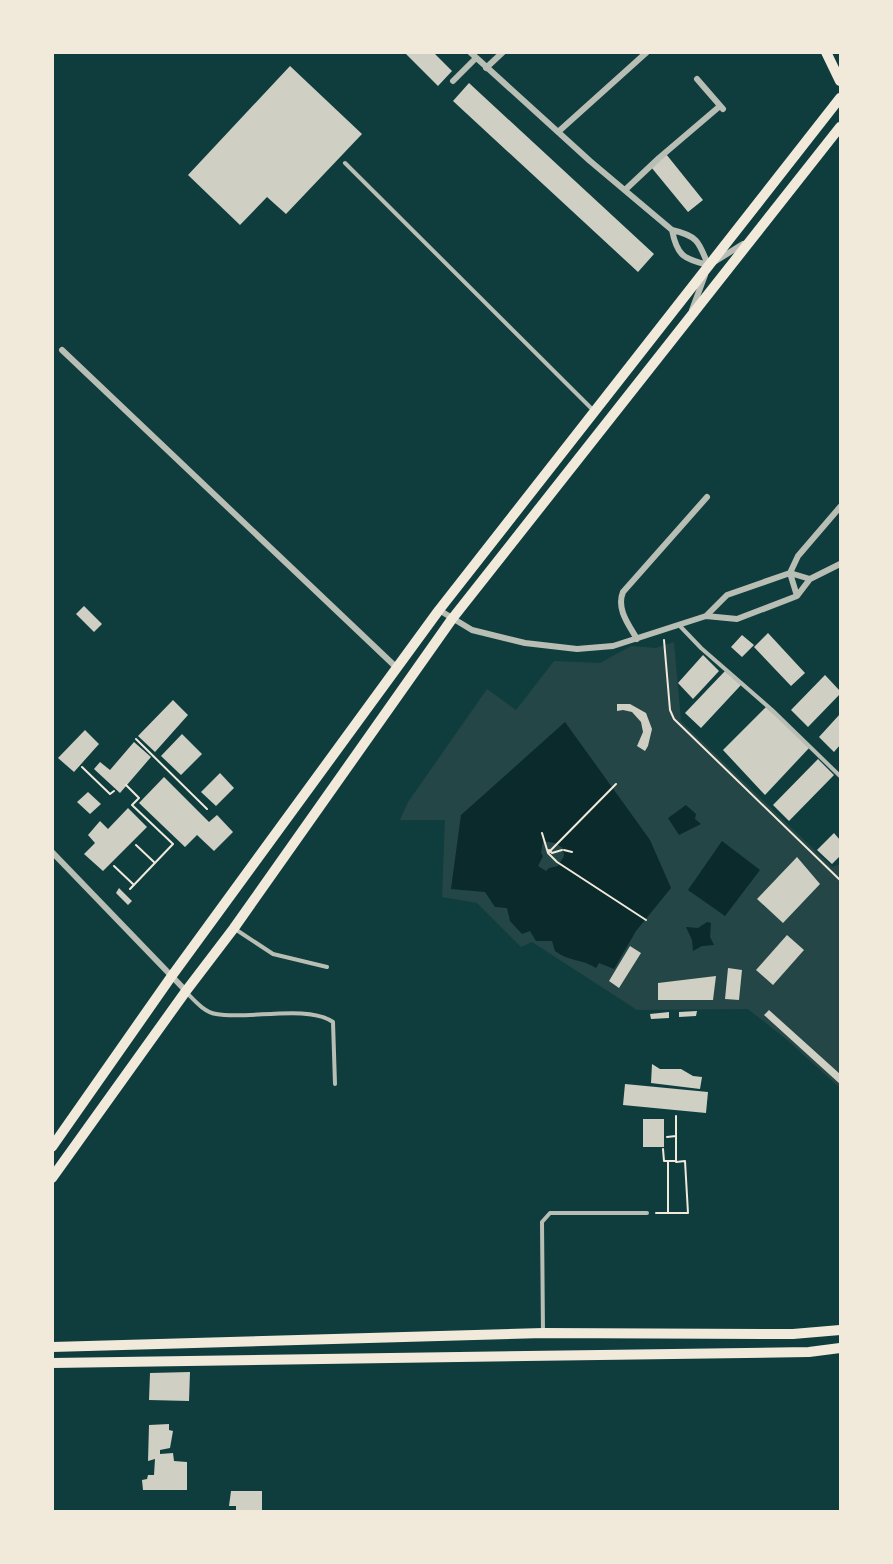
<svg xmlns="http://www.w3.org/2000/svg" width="893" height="1564" viewBox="0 0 893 1564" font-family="Overpass,sans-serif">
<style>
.green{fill:#244646}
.water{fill:#0a2a2b;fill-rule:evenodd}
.building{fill:#cfcfc3}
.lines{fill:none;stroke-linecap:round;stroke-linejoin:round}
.path{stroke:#f1e9da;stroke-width:2}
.service{stroke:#b8beb3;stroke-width:4}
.minor{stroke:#b8beb3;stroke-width:6}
.secondary{stroke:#f1e9da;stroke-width:10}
</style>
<rect width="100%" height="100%" fill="#0f3d3e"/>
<path class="green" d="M674,642L681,721L832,867L840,864V1088L786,1039L748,1009L637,1010L532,942L521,947L477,903L442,897L445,820H400L408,802L487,689L516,710L554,661L600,663L631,646L656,648Z"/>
<path class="water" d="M565,722L650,840L671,888L636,931L614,969L599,963L596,968C583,959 569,962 555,951L552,941H536L530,931L522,934L510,921L507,908L495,907L485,892L451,889L461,815ZM543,841L555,843L563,848L564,856L558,866L549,868L546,871L538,866L543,856L541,853Z
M686,805L696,814L695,819L701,824L679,835L668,818Z
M722,841L760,870L725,916L688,890Z
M707,922L711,923L710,937L714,945L702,946L693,951L692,940L686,927L698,928Z"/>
<path class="building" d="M404,52H433L452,71L438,86Z
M290,66L362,134L286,214L267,197L240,225L188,175Z
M469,83L654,254L638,272L453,101Z
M666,154L703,200L688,212L651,167Z
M84,606L102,624L94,632L76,614Z
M768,633L805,673L791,686L754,647Z
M742,635L754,645L742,657L731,647Z
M703,655L719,671L693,699L678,683Z
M725,671L741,685L701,728L685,713Z
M825,675L840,691V694L808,727L791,710Z
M173,700L188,715L155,752L138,736Z
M617,704H630L646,713L652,729L648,746L645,751L637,746L643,732L641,722L632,712L623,710L617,711Z
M766,707L810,747L765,795L723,750Z
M840,714V745L834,752L819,737Z
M85,730L99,744L74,772L58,758Z
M182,734L202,754L181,775L161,756Z
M134,742L151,757L120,793L94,769L100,762L110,770Z
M818,759L834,775L789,821L773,805Z
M220,773L234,788L216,806L201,792Z
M164,777L209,822L217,815L233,832L214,851L197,835L185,847L139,803Z
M88,792L101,804L90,814L77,802Z
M128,808L147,827L103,871L84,854L95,843L88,835L100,821L108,829Z
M834,833L840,840V856L832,864L817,850Z
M797,857L820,884L783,923L757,899Z
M119,888L132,901L128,905L116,893Z
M787,935L804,950L773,985L756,970Z
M630,946L641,953L619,988L609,981Z
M728,968L742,970L739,1000L725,999Z
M716,976L713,1000H658V983Z
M769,1010L840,1074V1084L764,1015Z
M697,1011L696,1016L679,1017V1012Z
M669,1012V1018L651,1019L650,1014Z
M652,1064L660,1069H681L693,1076L702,1077L700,1089L651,1083Z
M625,1084L708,1092L706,1113L623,1105Z
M643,1119H664V1147H643Z
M190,1372L189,1401L149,1400L150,1373Z
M169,1424V1430L173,1431L170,1448L160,1450V1454L173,1453L174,1461L187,1462V1490H143L142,1480L147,1479L148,1475H154L155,1459L148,1461L149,1425Z
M231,1491H262V1512H236V1506H229Z"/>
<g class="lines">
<path class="path" d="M664,640L670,710L674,719L840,880
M136,739L207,809
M82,767L110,794L114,791
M616,784L548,853L557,862L646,920
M126,785L139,798L132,805L173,844L130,889
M542,833L548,853
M136,845L155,863
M549,850L552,853L562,850
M564,850L572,852
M114,866L134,885
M667,1137L676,1136
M663,1149L664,1161H675
M668,1161V1212
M656,1213H688L685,1161L676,1162V1116"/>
<path class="service" d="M345,163L594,411
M679,625L701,648L772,710L840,776
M235,929L273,954L327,967
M186,992C195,1001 204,1012 216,1014C248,1020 307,1004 333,1022L335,1084
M543,1333L542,1222L550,1213H647"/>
<path class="minor" d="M470,52L590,161L672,230C698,236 699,242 708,265
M486,68L503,52
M697,79L723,109
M453,81L476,58
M558,132L647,52
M625,190L659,158L720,106
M672,230C677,256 684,259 708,265
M714,262L743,244
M692,310L705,275
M62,350L397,668
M797,596L790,573L798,556L840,507
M439,610L472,630L525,643L577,649L613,646L706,616L737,619L797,596L810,579L840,564
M706,616L727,595L790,573L810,579
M637,639C629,625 616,609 623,592L707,497
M52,852L186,991"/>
<path class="secondary" d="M826,52L840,81
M52,1147L171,977L439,610L840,98
M52,1178L186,991L234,928L452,619L840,127
M52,1347L543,1333L793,1334L840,1330
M52,1363L809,1352L840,1348"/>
</g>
<rect width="893" height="1564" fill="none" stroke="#f1e9da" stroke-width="108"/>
</svg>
